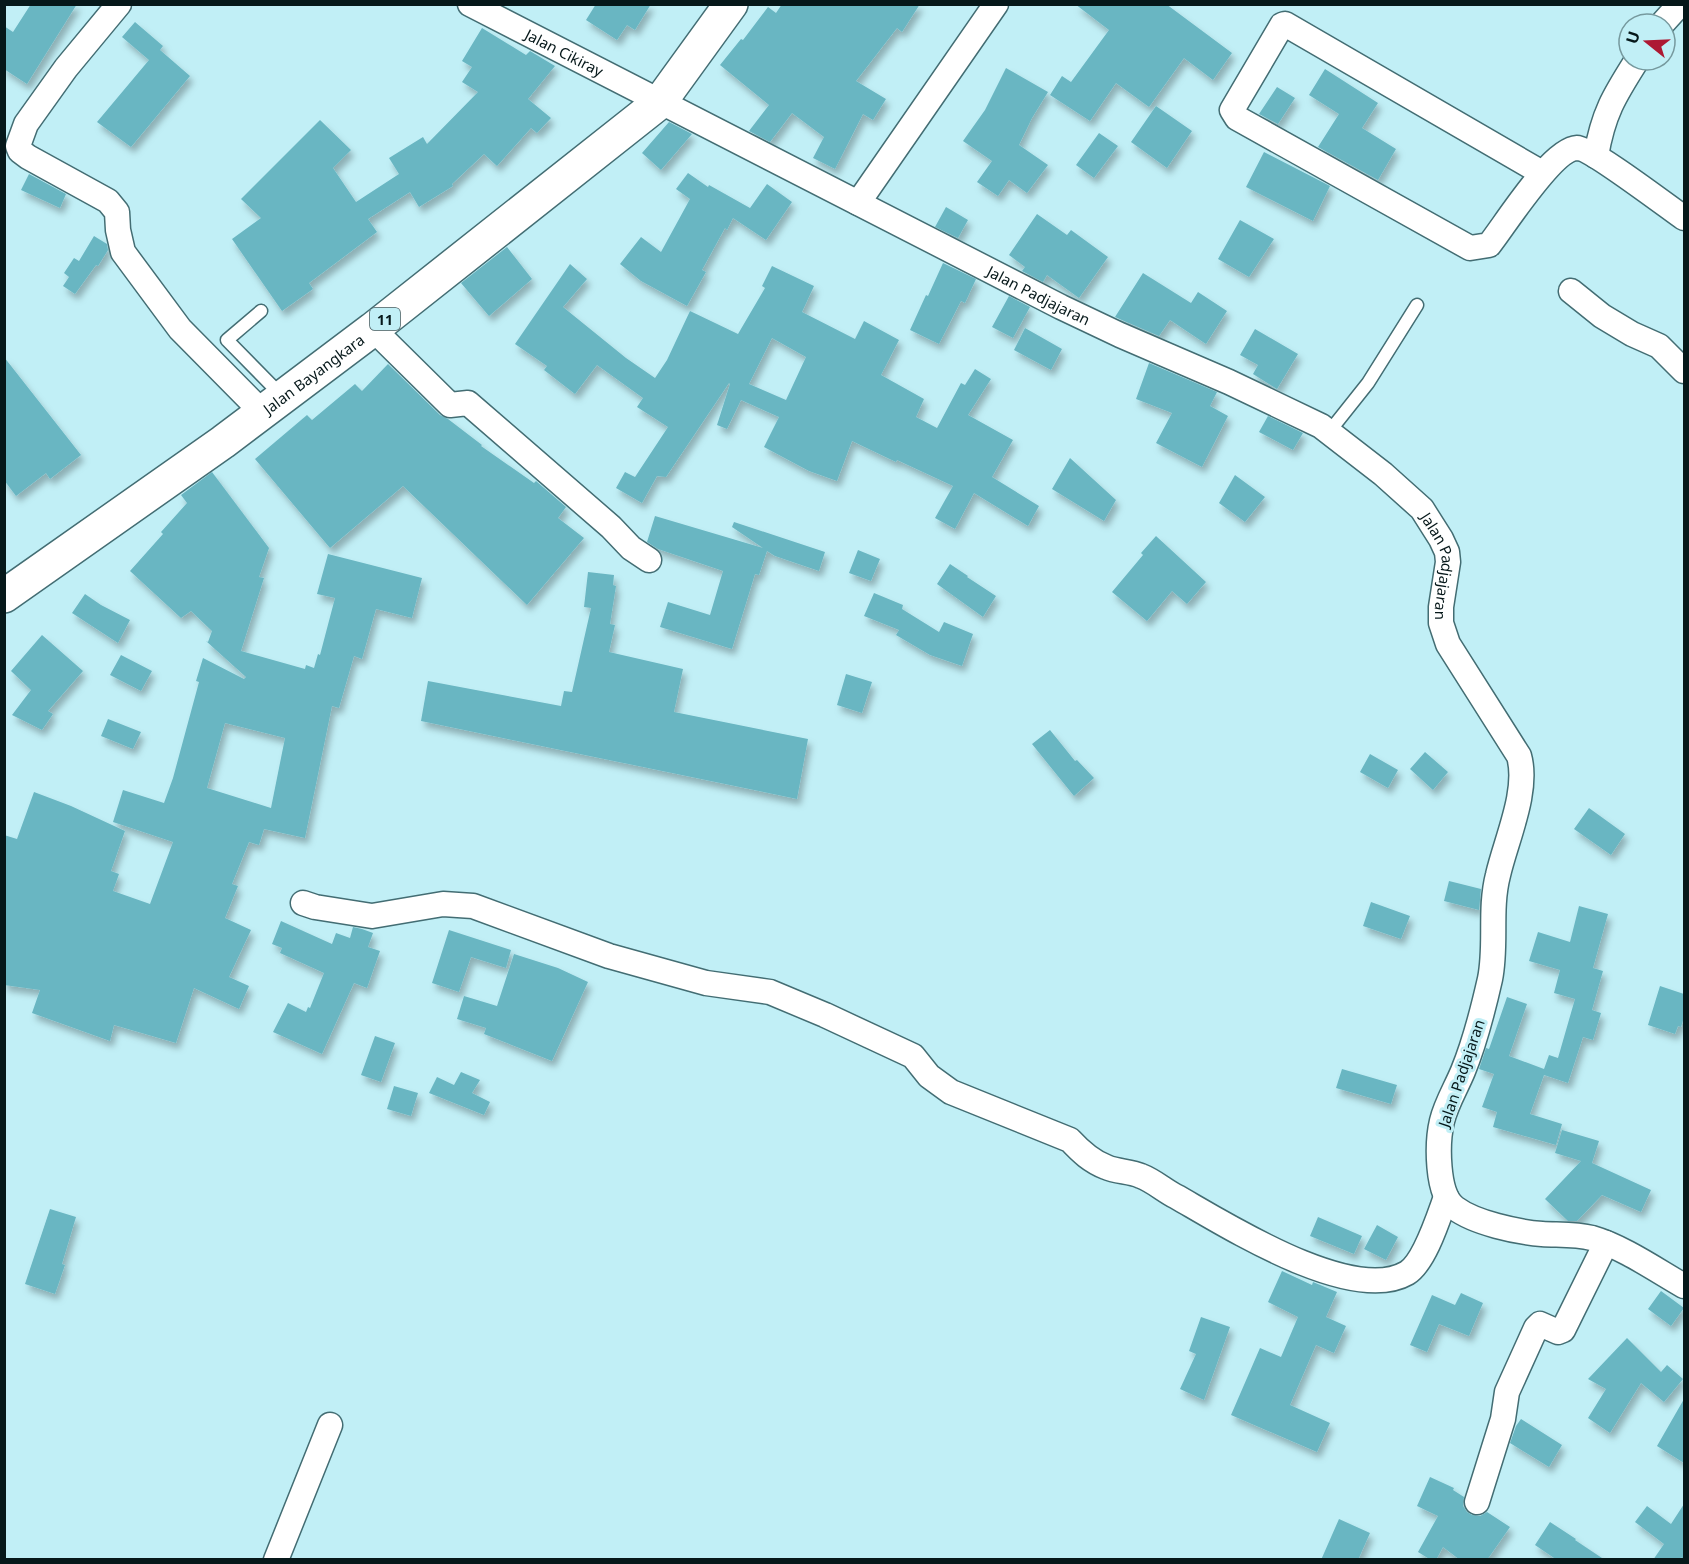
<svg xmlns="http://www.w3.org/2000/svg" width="1689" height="1564" viewBox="0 0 1689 1564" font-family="'Noto Sans',sans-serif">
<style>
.building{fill:#69b6c2;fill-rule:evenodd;filter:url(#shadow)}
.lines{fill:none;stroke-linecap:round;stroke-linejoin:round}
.service-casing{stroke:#436d73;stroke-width:15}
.minor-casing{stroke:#436d73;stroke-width:27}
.trunk-casing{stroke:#436d73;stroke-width:36}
.service{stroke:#fff;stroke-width:12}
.minor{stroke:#fff;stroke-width:24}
.trunk{stroke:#fff;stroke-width:33}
.labels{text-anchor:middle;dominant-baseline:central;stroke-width:6;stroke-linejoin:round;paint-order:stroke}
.shield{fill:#c1eff6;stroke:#3e585c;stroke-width:1.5}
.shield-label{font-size:14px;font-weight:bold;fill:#06181a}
.street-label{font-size:15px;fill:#06181a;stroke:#c1eff6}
</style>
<defs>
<filter id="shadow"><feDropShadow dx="3.5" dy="6" stdDeviation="3" flood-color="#0004"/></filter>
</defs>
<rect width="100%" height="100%" fill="#c1eff6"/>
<path class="building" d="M31,4H77L27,84L4,69V26L13,32Z
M596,4H651L635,30L627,25L617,40L586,20Z
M782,4H920L902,32L897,28L856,81L886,99L873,120L863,114L835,169L813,158L824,137L792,113L770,142L749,131L769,105L720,65L741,39L743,40L768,7L776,13Z
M1075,4H1166L1232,53L1213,80L1184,58L1149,107L1116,83L1090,121L1050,95L1062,76L1071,82L1109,30Z
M135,22L163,46L160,50L190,76L131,147L97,122L149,60L122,37Z
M482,28L526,55L530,51L555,66L528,99L551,118L537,133L531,128L497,166L484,154L452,184L453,186L419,207L410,192L368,219L377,232L309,283L313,289L282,311L232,239L261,218L241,199L320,120L351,150L333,168L356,202L399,174L389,158L423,137L427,144L478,92L462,82L472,67L462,61Z
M1006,68L1048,92L1032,118L1019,145L1048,165L1027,193L1009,180L998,196L977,182L992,161L963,141L985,110Z
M1325,69L1378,103L1362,128L1396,149L1378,180L1318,147L1339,114L1309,95Z
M1277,87L1295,98L1278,124L1259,114Z
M1156,106L1192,131L1167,168L1131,142Z
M669,122L692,134L661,170L642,153Z
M1099,133L1118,146L1094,178L1076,165Z
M1264,152L1330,186L1313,221L1246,187Z
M688,173L708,187L709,185L750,208L767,184L792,202L766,240L733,218L727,230L725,228L702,270L706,272L687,306L641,281L620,264L641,237L661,252L690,199L676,189Z
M29,174L66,194L60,208L21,190Z
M946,207L968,220L958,238L935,227Z
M1037,214L1067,235L1071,230L1108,257L1079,298L1047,275L1043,282L1022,271L1025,267L1009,255Z
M1240,220L1274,239L1249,277L1218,259Z
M94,236L107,244L108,250L98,266L96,265L75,294L63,286L69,277L64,273L74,258L79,261Z
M507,247L532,279L489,316L461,283Z
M943,263L976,279L965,303L961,301L939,344L910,330L926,295L928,296Z
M570,264L587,279L563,307L626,358L655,378L667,360L690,311L738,334L765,288L762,286L772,266L814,286L802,312L855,339L864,321L899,340L881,375L924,399L916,417L937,428L961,383L965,385L975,369L991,379L968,415L1013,440L992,477L1039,506L1028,526L974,493L955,529L935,518L953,486L897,460L896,462L852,441L837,481L809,471L764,447L779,417L741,400L727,429L717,425L730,384L729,383L666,477L657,476L642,503L616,488L625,472L635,477L668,427L637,407L643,398L597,365L575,394L544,370L547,366L515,344ZM772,338L806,357L786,400L749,384Z
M1143,273L1191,303L1198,292L1227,311L1206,344L1170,320L1159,336L1115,317Z
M1009,296L1030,307L1013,338L992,327Z
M1025,328L1062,349L1051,370L1014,350Z
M1255,329L1298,354L1277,389L1253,374L1258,365L1240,355Z
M4,357L81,455L50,479L46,473L16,496L4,480Z
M1149,363L1217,392L1210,406L1228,416L1202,467L1156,443L1172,413L1136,399Z
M388,364L440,415L448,419L482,445L481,446L534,483L536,481L566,507L558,518L584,538L527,605L403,486L330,548L255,459L307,415L312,420L355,384L362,391Z
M1268,416L1303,433L1293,450L1259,432Z
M1070,458L1116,500L1104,521L1052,489Z
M212,472L269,548L259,577L264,578L241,651L305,669L306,665L314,668L318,654L320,655L335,598L317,594L328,554L422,578L412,618L376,609L362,659L354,656L339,708L332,706L305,838L264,829L259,845L249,842L232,884L238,886L225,918L251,930L229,977L249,986L239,1009L194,988L176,1043L114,1025L110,1041L32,1013L40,990L4,985V835L17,839L34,792L71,806L125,831L111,871L119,874L113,891L150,904L173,842L113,822L123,790L164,803L173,778L199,682L196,681L203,658L244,679L246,677L206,641L208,642L212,631L191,611L181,618L130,571L163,534L161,532L187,503L181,495ZM225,723L285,738L271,808L207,788Z
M1235,475L1265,497L1245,522L1219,503Z
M655,516L763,548L732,527L734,522L825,552L819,571L775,556L767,551L759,575L755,574L732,649L660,627L668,602L710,615L723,571L658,549L647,542Z
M1156,536L1206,582L1187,604L1172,591L1147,621L1112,592L1143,555L1141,553Z
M858,550L880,559L871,581L849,573Z
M950,564L968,576L967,577L996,596L983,617L937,584Z
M588,572L614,575L613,585L616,586L610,624L615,625L609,652L683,669L674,712L808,739L797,799L421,721L428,681L561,706L564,691L572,692L591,608L584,607Z
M874,593L903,605L902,609L939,632L944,622L973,634L962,666L930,655L896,635L899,630L864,616Z
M85,594L101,605L130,620L118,643L72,613Z
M42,635L83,671L48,711L53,714L42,730L12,715L31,690L11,671Z
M121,655L152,671L141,691L110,675Z
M846,674L872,682L862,713L837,705Z
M108,719L141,732L133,749L101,736Z
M1050,730L1075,761L1077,760L1094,778L1074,796L1032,744Z
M1425,752L1448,772L1433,790L1410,769Z
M1370,754L1398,770L1388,788L1360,772Z
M1589,808L1625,834L1611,855L1574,829Z
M1449,881L1481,889L1479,910L1444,901Z
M1371,902L1410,916L1401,939L1363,926Z
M1579,906L1608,914L1593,968L1603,971L1592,1010L1601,1013L1593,1040L1583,1037L1568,1083L1544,1075L1530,1114L1562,1124L1556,1145L1493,1127L1497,1112L1482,1107L1494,1074L1479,1069L1486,1048L1489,1049L1507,997L1527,1004L1509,1056L1544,1069L1549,1055L1558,1058L1575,999L1554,993L1560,970L1529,961L1538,932L1570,942Z
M281,921L332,944L336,933L350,938L353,927L362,929L373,933L368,947L380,951L367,988L354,983L322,1054L273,1032L288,1003L306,1012L308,1007L310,1008L324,973L280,953L282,948L272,944Z
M449,930L511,950L506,968L471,957L459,992L432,983Z
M514,954L558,968L588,982L552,1061L484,1034L486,1028L457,1019L464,996L497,1006Z
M1660,986L1684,994V1017L1681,1027L1678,1026L1675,1034L1648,1025Z
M375,1036L395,1043L381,1082L361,1075Z
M1342,1069L1397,1085L1391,1104L1336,1088Z
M461,1072L480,1080L472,1093L490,1102L484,1115L429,1093L437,1077L454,1085Z
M394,1086L418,1093L411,1116L387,1109Z
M1562,1130L1599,1141L1592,1163L1651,1190L1641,1212L1602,1195L1577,1221H1568L1545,1199L1581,1161L1555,1153Z
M50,1209L76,1217L62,1264L65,1265L55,1294L25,1284Z
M1318,1217L1362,1236L1354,1254L1310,1236Z
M1377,1225L1398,1237L1386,1260L1364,1249Z
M1282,1271L1312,1285L1313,1282L1337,1292L1326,1317L1346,1326L1334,1353L1316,1345L1290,1405L1330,1423L1317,1452L1231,1415L1260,1348L1281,1357L1298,1317L1268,1302Z
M1661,1291L1684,1308L1671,1326L1648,1309Z
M1461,1293L1483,1303L1469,1336L1439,1324L1427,1352L1410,1345L1432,1295L1455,1305Z
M1201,1317L1230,1327L1204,1400L1180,1389L1196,1354L1189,1351Z
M1627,1338L1661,1372L1667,1365L1683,1379L1664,1402L1641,1383L1610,1433L1588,1418L1606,1389L1588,1379Z
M1684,1399V1463L1657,1446Z
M1521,1419L1562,1445L1549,1467L1510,1443L1516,1426Z
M1430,1477L1454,1488L1453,1490L1464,1497L1463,1506L1467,1512L1472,1515L1480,1516L1487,1512L1510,1527L1487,1560H1460L1443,1547L1436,1560H1431L1418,1552L1438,1516L1417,1506Z
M1684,1504V1560L1681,1557L1680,1560H1653L1664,1544L1635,1522L1647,1506L1671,1524Z
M1339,1519L1370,1533L1358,1560H1321Z
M1550,1522L1576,1539L1575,1540L1605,1560H1557L1535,1545Z"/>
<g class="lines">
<defs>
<path id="service" d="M261,311L227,340L282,396
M1329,432L1368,383L1417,305"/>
<g id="minor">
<path d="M119,4L66,68L26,124L18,146L20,151L28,157L108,201L117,212L118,230L123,252L180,329L262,412"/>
<path id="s1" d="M470,4L1061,307L1120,335L1229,382L1321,426L1383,474L1422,509L1441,539L1447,552L1448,562L1441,607V623L1448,644L1519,756C1529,791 1506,840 1498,875C1489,910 1497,945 1490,979C1483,1010 1475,1042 1463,1071C1456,1088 1446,1104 1442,1121C1437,1142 1436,1194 1455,1208C1475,1223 1517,1232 1542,1234C1558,1235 1576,1234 1592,1238C1623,1247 1656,1270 1684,1286"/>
<path d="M1662,24L1680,4"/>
<path d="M1596,156C1603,114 1614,96 1637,60"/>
<path d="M1542,173L1285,24L1282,25L1232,110L1237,118L1470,248L1489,245C1505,225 1552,149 1577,148C1591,148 1668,207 1684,218"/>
<path d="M858,203L996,4"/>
<path d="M1571,291L1602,316L1632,334L1659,346L1684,371"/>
<path d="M373,329L450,405L468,403L611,527L631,548L649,560"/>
<path d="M303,903L315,907L372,916L443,904L473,906L609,956L706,983L770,992L825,1015L913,1056L929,1076L951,1092L1070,1140C1081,1152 1091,1161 1106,1167C1117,1172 1130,1171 1141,1176C1154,1181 1165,1191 1177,1197C1226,1225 1352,1305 1407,1273C1425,1262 1439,1216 1446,1197"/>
<path d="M1477,1502L1503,1419L1507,1392L1536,1328L1540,1324L1558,1332L1563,1330L1606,1243"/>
<path d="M276,1560L330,1425"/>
</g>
<g id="trunk">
<path id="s2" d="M4,596L223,442L373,329L660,102L731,4"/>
</g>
</defs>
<use href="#service" class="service-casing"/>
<use href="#minor" class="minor-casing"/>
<use href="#trunk" class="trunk-casing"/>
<use href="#service" class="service"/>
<use href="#minor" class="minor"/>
<use href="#trunk" class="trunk"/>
</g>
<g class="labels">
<rect class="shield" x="370" y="308" width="30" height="22" rx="4.5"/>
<g class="shield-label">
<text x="385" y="319">11</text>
</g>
<g class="street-label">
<text stroke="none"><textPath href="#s1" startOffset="106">Jalan Cikiray</textPath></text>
<text stroke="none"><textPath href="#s1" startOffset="639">Jalan Padjajaran</textPath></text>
<text stroke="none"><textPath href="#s2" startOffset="381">Jalan Bayangkara</textPath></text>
<text stroke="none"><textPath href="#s1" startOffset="1143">Jalan Padjajaran</textPath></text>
<text transform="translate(1461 1073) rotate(-71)">Jalan Padjajaran</text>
</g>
</g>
<rect width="1689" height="1564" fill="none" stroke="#06181a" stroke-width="12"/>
<g transform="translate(1647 42) rotate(288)"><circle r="28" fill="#c1eff6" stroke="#76999e" stroke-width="1.5"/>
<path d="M0-4.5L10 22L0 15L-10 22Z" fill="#ad1933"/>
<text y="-9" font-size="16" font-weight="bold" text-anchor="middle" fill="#06181a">U</text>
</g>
</svg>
